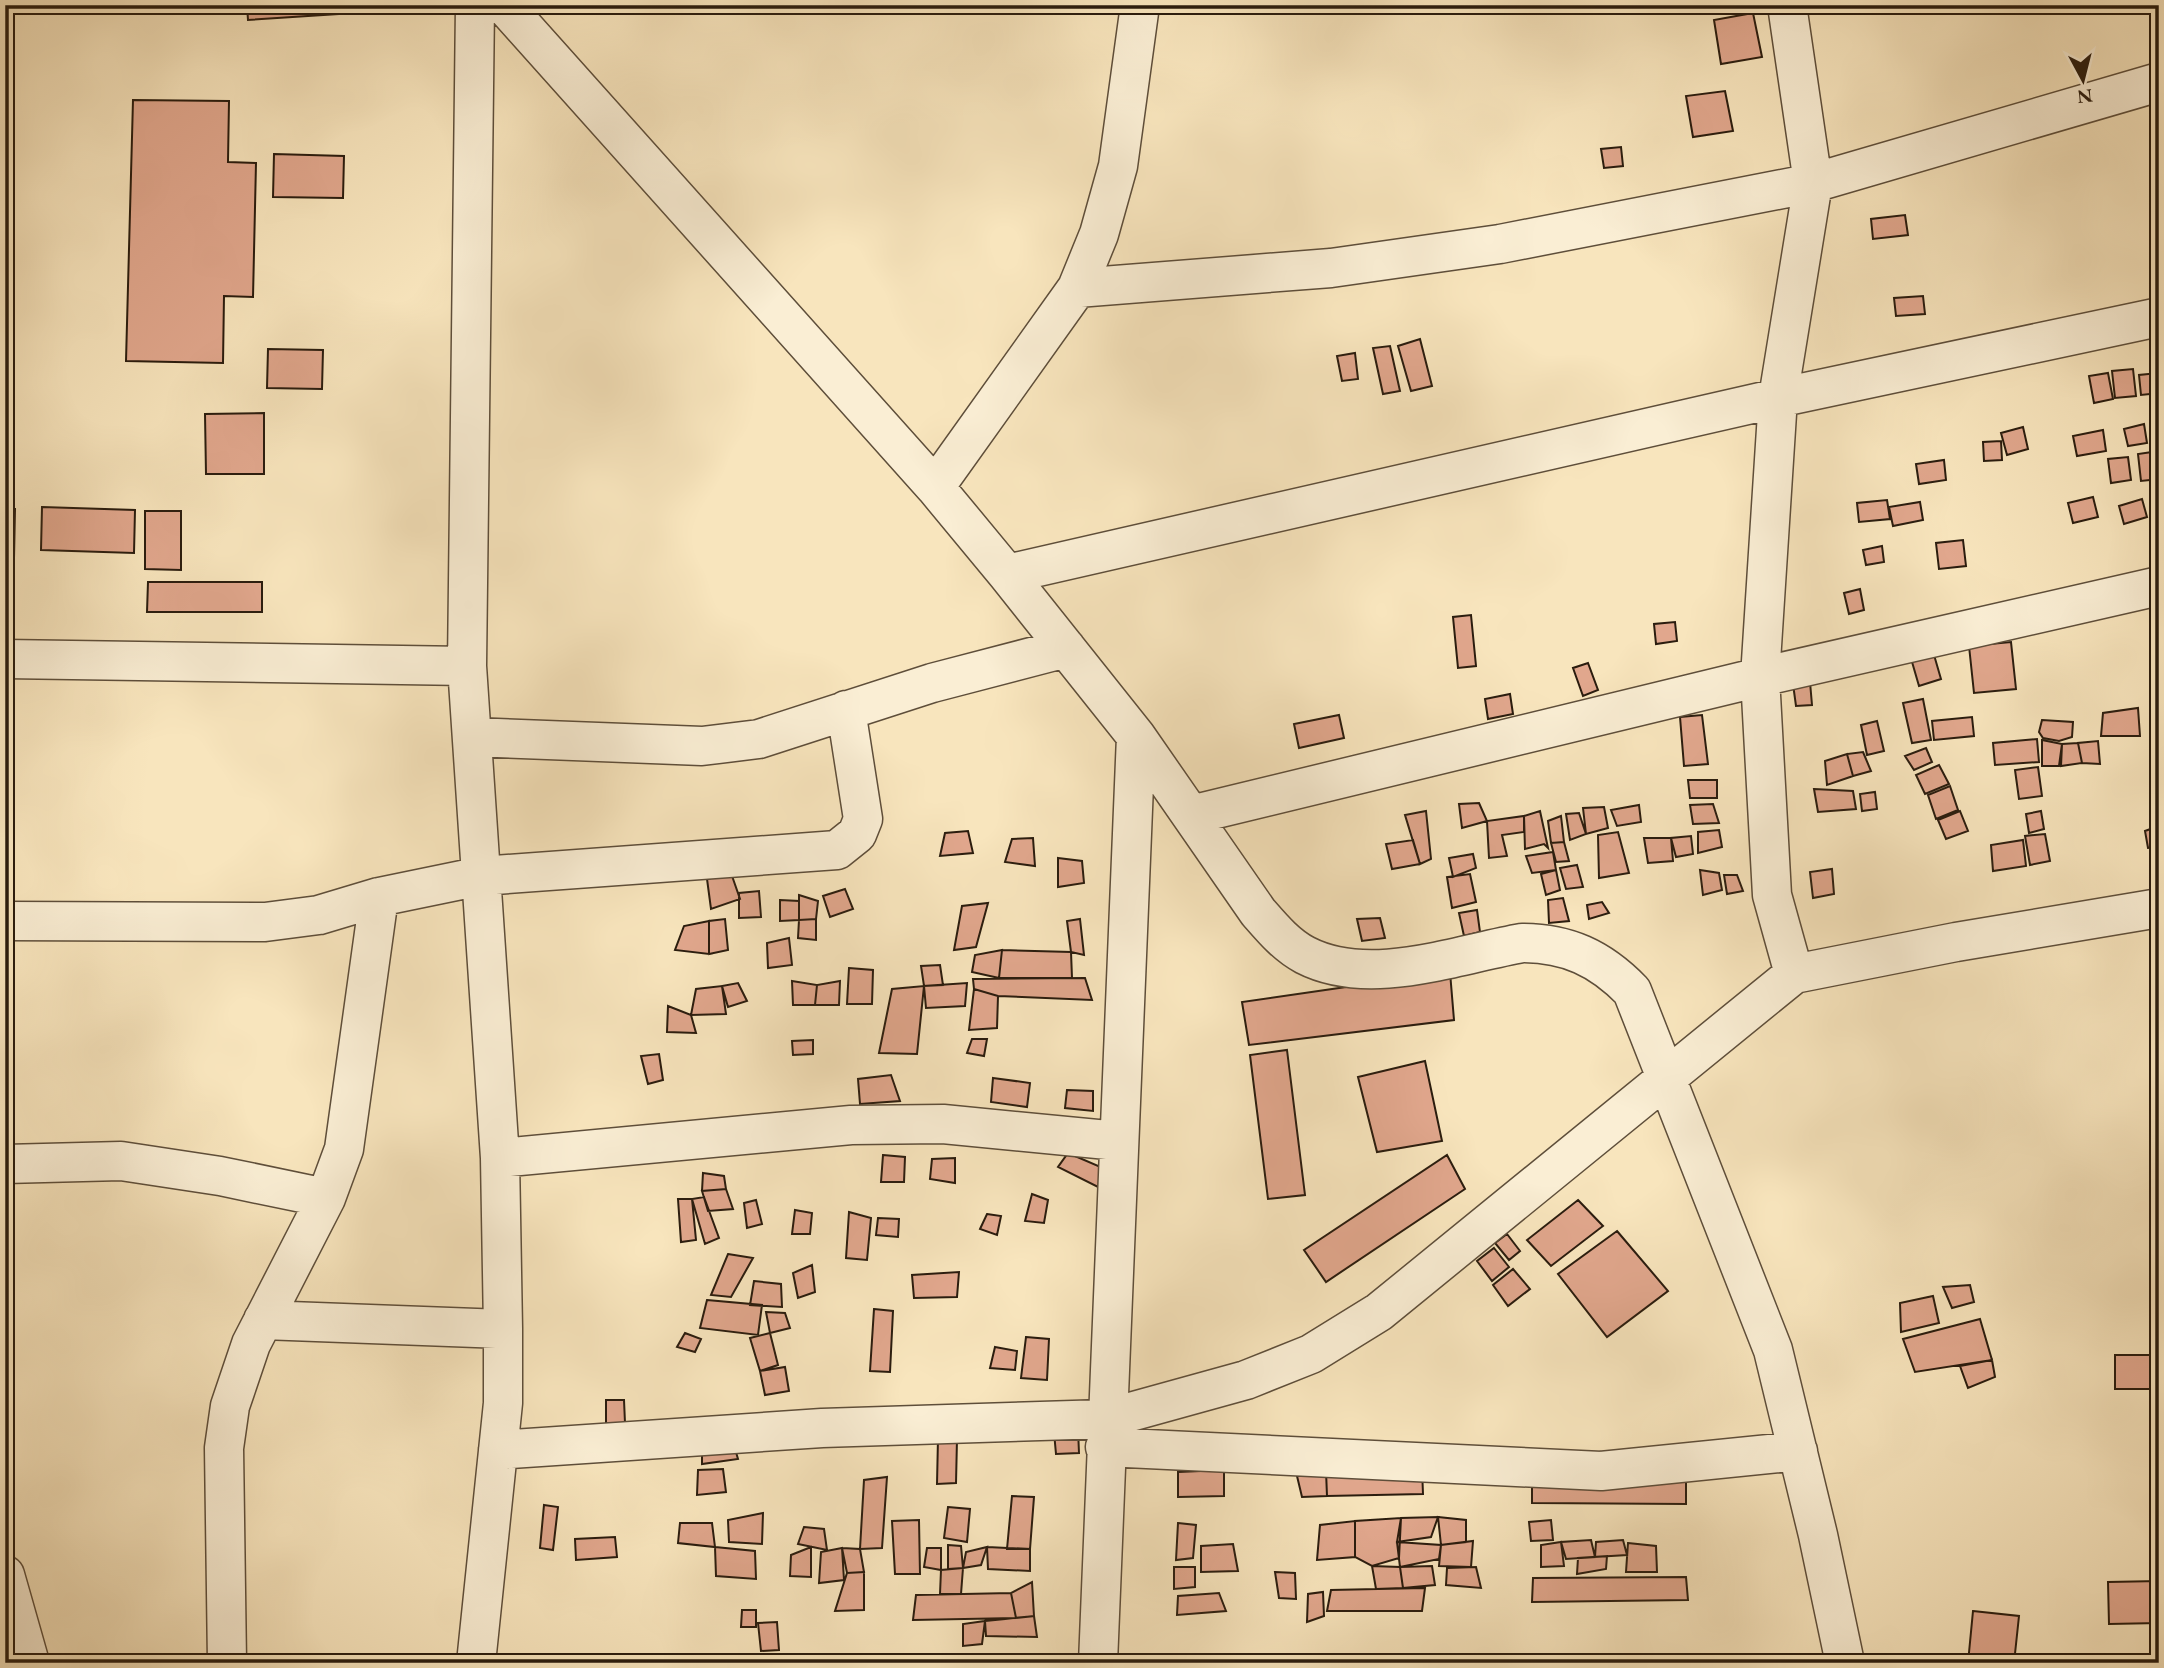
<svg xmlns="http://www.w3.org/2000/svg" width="2164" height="1668" viewBox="0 0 2164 1668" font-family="'EB Garamond',serif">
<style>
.building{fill:#e1a78d;stroke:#2a1c0e;stroke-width:2}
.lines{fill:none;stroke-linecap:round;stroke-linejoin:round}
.street-casing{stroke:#5e4e3a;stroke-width:41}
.street{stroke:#faeed4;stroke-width:38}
</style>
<rect width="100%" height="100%" fill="#f8e5bd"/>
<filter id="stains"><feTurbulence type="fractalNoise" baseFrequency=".00286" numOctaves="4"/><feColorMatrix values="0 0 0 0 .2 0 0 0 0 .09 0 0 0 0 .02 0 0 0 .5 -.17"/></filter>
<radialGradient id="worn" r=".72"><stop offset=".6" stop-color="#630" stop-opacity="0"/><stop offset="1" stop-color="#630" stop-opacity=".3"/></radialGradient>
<path class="building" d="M247,5H337L338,14L248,20Z
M1753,13L1762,57L1721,64L1714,20Z
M1725,91L1733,131L1693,137L1686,96Z
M133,100L229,101L228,162L256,163L253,297L224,296L223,363L126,361Z
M1621,147L1623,166L1604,168L1601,149Z
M274,154L344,156L343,198L273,197Z
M1905,215L1908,235L1873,239L1871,219Z
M1923,296L1925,314L1896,316L1894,298Z
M1420,339L1432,386L1411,391L1398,346Z
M1390,346L1400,391L1383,394L1373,348Z
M268,349L323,350L322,389L267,388Z
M1355,353L1358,379L1342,381L1337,356Z
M2133,369L2136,396L2115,398L2112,371Z
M2108,373L2113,399L2094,403L2089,376Z
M2158,373L2159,393L2141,395L2139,375Z
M264,413V474H206L205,414Z
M2144,424L2147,443L2128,446L2124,429Z
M2023,427L2028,449L2007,455L2001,433Z
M2103,430L2106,451L2077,456L2073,436Z
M2001,441L2002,460L1984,461L1983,442Z
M2159,451V479L2141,481L2138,454Z
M2128,457L2131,480L2111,483L2108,459Z
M1944,460L1946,480L1919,484L1916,464Z
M2093,497L2098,517L2073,523L2068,503Z
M2142,499L2147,517L2124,524L2119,506Z
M1887,500L1890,519L1859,522L1857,503Z
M1920,502L1923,520L1893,526L1889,507Z
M42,507L135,510L134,553L41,550Z
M5,509H15L13,607H5Z
M145,511H181V570L145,569Z
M1963,540L1966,566L1939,569L1936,543Z
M1882,546L1884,562L1866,565L1863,550Z
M148,582H262V612H147Z
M1860,589L1864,610L1849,614L1844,593Z
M1471,615L1476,666L1458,668L1453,617Z
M1675,622L1677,641L1656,644L1654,624Z
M2011,642L2016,689L1974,693L1969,646Z
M1932,648L1941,679L1919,686L1910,655Z
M1588,663L1598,690L1583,696L1573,668Z
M1810,682L1812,705L1796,706L1793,684Z
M1510,694L1513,714L1488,719L1485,699Z
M1923,699L1931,740L1912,743L1903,703Z
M2138,708L2140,736H2101L2103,713Z
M1339,715L1344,738L1299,748L1294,724Z
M1702,715L1708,764L1684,766L1680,717Z
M1972,717L1974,736L1934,740L1932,721Z
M2042,720L2073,722L2072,737L2059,741L2043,738L2039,732Z
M1877,721L1884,751L1867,755L1861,725Z
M2037,739L2039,762L1995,765L1993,743Z
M2042,740L2062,744L2059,766H2042Z
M2098,741L2100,764L2082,763L2078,743Z
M2078,743L2082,763L2061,766L2062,744Z
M1926,748L1932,762L1914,770L1905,756Z
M1863,752L1871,771L1853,776L1847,754Z
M1847,754L1853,776L1827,785L1825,761Z
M1939,765L1949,784L1925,794L1916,775Z
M2038,767L2042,796L2019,799L2015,770Z
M1688,780H1717V798H1690Z
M1950,786L1958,810L1936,819L1928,795Z
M1814,789L1853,791L1856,809L1818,812Z
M1875,792L1877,809L1862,811L1860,794Z
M1479,803L1487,821L1462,828L1459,804Z
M1713,804L1719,823L1693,824L1690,805Z
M1639,805L1641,822L1617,826L1611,810Z
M1604,807L1608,828L1586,834L1583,808Z
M1426,811L1431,859L1420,864L1405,815Z
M1540,811L1548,848L1544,844L1525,849L1524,816Z
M1960,811L1968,831L1946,839L1938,820Z
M2041,811L2044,829L2029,833L2026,814Z
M1579,813L1586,834L1570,840L1566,814Z
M1524,816V832L1502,835L1507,856L1489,858L1487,821Z
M1561,816L1564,842L1551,843L1548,821Z
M2159,826V847L2148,848L2145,831Z
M1719,830L1722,847L1698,853V832Z
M968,831L973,853L940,856L945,833Z
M1618,832L1629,873L1599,878L1598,835Z
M2045,834L2050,861L2030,865L2025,836Z
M1691,836L1693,854L1676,857L1671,838Z
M1033,838L1035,866L1005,862L1012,839Z
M1644,838H1671L1673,861L1648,863Z
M1413,840L1420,864L1392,869L1386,844Z
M2023,840L2026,866L1993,871L1991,845Z
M1564,842L1569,861L1556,862L1551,843Z
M1553,852L1556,870L1532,873L1526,856Z
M1473,854L1476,868L1453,877L1449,858Z
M1058,858L1082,861L1084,883L1058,887Z
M1577,865L1583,887L1566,889L1560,868Z
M1832,869L1834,894L1813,898L1810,872Z
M1556,870L1560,890L1546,895L1541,874Z
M1700,870L1719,873L1722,890L1703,895Z
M731,873L740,899L711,909L707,879Z
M1470,874L1476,902L1452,908L1447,877Z
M1724,875H1737L1743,891L1727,894Z
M845,889L853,909L830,917L823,896Z
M759,891L761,917L739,918V893Z
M799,895L818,901L816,919L799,920Z
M1563,898L1569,921L1549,923L1548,900Z
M780,900L799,901V920L780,921Z
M1602,902L1609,913L1589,919L1587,905Z
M988,903L976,947L954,950L962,906Z
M1477,910L1480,932L1464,936L1459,913Z
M1380,918L1385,938L1362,941L1357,919Z
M725,919L728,950L709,954V921Z
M816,919V940L798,938L799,920Z
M1080,919L1084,955L1071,952L1067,921Z
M709,921V954L675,950L684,926Z
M789,938L792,965L768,968L767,943Z
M1002,950L1071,952L1072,978H999Z
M1002,950L999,978L972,972L975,955Z
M940,965L943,985L924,986L921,966Z
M849,968L873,970L872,1004H847Z
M1450,972L1454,1020L1249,1045L1242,1002Z
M1085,978L1092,1000L998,996L974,989L973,979Z
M792,981L817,985L815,1005H793Z
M840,981L839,1005H815L817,985Z
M738,983L747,1001L728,1007L722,986Z
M967,983L965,1006L926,1008L924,986Z
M722,986L726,1014L691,1015L696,989Z
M924,986L917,1054L879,1053L892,989Z
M974,989L998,996L997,1028L969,1030Z
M668,1006L691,1015L696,1033L667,1032Z
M972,1039H987L984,1056L967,1053Z
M813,1040V1054L793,1055L792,1041Z
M1287,1050L1305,1195L1268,1199L1250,1055Z
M659,1054L663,1080L648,1084L641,1056Z
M1425,1061L1442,1141L1377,1152L1358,1077Z
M891,1075L900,1101L860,1104L858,1079Z
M993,1078L1030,1083L1027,1107L991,1102Z
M1067,1090L1093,1091V1111L1065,1108Z
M1068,1153L1103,1168L1100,1188L1058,1167Z
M883,1155L905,1157L904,1182H881Z
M1447,1155L1465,1189L1326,1282L1304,1250Z
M955,1158V1183L930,1179L932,1159Z
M703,1173L724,1176L726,1189L702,1191Z
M726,1189L733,1209L708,1211L702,1191Z
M1032,1194L1048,1200L1044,1223L1025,1221Z
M704,1197L719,1238L705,1244L692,1199Z
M678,1199H692L696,1240L681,1242Z
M756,1200L762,1224L747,1228L744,1203Z
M1578,1200L1603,1226L1551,1266L1527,1240Z
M795,1210L812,1213L810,1234H792Z
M849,1212L871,1218L867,1260L846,1258Z
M987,1214L1001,1216L997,1235L980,1229Z
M878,1218L899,1219L898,1237L876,1235Z
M1617,1231L1668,1291L1607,1337L1558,1274Z
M1507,1234L1520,1251L1509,1260L1495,1243Z
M1494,1248L1509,1267L1492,1281L1477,1261Z
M728,1254L753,1258L731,1297L711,1295Z
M812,1265L815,1292L798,1298L793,1273Z
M1513,1269L1530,1289L1508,1306L1493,1285Z
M959,1272L957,1297L914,1298L912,1275Z
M754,1281L781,1284L782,1307L750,1305Z
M1970,1285L1974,1302L1952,1308L1943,1287Z
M1933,1296L1939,1323L1901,1332L1900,1303Z
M707,1300L762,1305L758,1335L700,1328Z
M874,1309L893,1311L890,1372L870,1371Z
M766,1312L785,1313L790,1328L770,1333Z
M1980,1319L1992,1360L1915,1372L1903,1339Z
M685,1333L701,1339L695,1352L677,1347Z
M770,1333L778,1365L760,1371L750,1338Z
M1026,1337L1049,1339L1047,1380L1021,1378Z
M995,1347L1017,1351L1015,1370L990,1368Z
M2115,1355H2159V1389H2115Z
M1992,1360L1995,1377L1968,1388L1960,1366Z
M785,1367L789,1391L765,1395L760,1371Z
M606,1400H624L625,1423L606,1424Z
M1078,1429L1079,1453L1056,1454L1054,1432Z
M938,1438L957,1439L956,1483L937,1484Z
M702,1442H733L738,1459L702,1464Z
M1422,1468L1423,1494L1327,1496L1326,1471Z
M723,1469L726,1492L697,1495L698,1470Z
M1224,1470V1496L1178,1497V1472Z
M1326,1471L1327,1496L1302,1497L1297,1476Z
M887,1477L882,1548L860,1549L864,1480Z
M1532,1480H1686V1504L1532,1503Z
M1012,1496L1034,1497L1030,1549H1007Z
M544,1505L558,1507L553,1550L540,1548Z
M948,1507L970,1509L967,1542L944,1538Z
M763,1513L762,1544L729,1542L728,1520Z
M1438,1517L1466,1520V1542L1441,1545Z
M1438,1517L1431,1537L1397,1542L1401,1518Z
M1401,1518L1399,1558L1372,1566L1355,1557V1521Z
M919,1520L920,1574H895L892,1521Z
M1551,1520L1553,1540L1531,1541L1529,1522Z
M1355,1521V1557L1317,1560L1320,1525Z
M680,1523H712L715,1547L678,1543Z
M1178,1523L1196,1525L1193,1558L1176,1560Z
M804,1527L824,1529L827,1550L798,1544Z
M615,1537L617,1557L576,1560L575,1539Z
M1591,1540L1595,1557L1566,1559L1561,1542Z
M1623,1540L1627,1555L1595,1557L1596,1542Z
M1473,1541L1471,1567L1439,1566L1441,1545Z
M1397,1542L1441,1545L1439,1559L1400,1567Z
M1561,1542L1564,1566L1541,1567V1545Z
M1628,1543L1656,1546L1657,1572H1626Z
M1233,1544L1238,1571L1201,1572V1546Z
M948,1545L961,1546L963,1568L948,1569Z
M715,1547L755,1551L756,1579L716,1576Z
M811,1547V1577L790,1576L791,1555Z
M987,1547L1030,1549V1571L988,1569Z
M987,1547L981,1565L963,1568L966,1552Z
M842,1548L860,1549L864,1572L847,1573Z
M842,1548L844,1580L819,1583L821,1552Z
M927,1548H941V1570L924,1567Z
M1607,1556L1606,1569L1577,1574L1578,1558Z
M1372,1566L1400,1567L1403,1588L1376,1589Z
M1432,1566L1435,1585L1403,1588L1400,1567Z
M1174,1567H1195V1587L1174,1589Z
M1476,1567L1481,1588L1446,1585L1447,1568Z
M963,1568L961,1594H940L941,1570Z
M864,1572V1610L835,1611L847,1573Z
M1275,1572L1295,1573L1296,1599L1279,1598Z
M1686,1577L1688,1600L1532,1602L1533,1578Z
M2159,1581V1623L2109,1624L2108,1582Z
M1032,1582L1034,1616L1016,1618L1011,1593Z
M1425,1588L1422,1611H1327L1331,1590Z
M1323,1592L1324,1616L1307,1622L1308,1594Z
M1011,1593L1016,1618L913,1620L916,1595Z
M1219,1593L1226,1611L1177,1615L1178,1596Z
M742,1610H756V1627H741Z
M1973,1611L2019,1616L2014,1663H1968Z
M1034,1616L1037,1637L986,1636L985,1621Z
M985,1621L982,1644L963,1646V1624Z
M777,1622L779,1650L761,1651L758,1623Z"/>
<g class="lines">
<defs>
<path id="street" d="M504,5L935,487L1007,574L1136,736L1258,912C1272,928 1286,945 1305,955C1369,988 1455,955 1522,943C1567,943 1600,958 1632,991L1773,1350L1818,1535L1845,1663
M1787,5L1813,183L1778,398L1760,677L1772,895L1794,974
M1077,288L1331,268L1500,244L1813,183L2159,82
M935,487L1077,288L1099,234L1118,166L1140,5
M1007,574L1778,398L2159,317
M5,659L467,666L475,5
M467,666L500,1158L503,1329V1403L476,1663
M472,737L702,746L759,739L932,683L1066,648
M1191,815L1760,677L2159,586
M5,921L265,922L319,915L379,897L481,876L837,850L857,834L863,819L846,710
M500,1158L851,1125L943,1124L1118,1141
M5,1164L121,1161L220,1176L326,1198
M263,1320L503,1329
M1105,1447L1601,1471L1798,1451
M498,1450L822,1428L1105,1419L1246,1380L1311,1354L1379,1312L1794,974L1956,942L2159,908
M5,1575L30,1663
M227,1663L224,1448L230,1406L251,1344L326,1198L344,1149L379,897
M1098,1663L1136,736"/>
</defs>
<use href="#street" class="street-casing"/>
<use href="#street" class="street"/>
</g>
<rect width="2164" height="1668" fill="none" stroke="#f8e5bd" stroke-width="28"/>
<rect x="7" y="7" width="2150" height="1654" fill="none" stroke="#2a1c0e" stroke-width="3.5"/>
<rect x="14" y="14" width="2136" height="1640" fill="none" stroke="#2a1c0e" stroke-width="2"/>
<g transform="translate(2083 80) rotate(173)" stroke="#faeed4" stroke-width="5" paint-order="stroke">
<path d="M0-5L12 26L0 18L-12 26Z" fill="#2a1c0e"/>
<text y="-10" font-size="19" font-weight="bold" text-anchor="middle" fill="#2a1c0e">N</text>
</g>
<rect width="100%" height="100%" filter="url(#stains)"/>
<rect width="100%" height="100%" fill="url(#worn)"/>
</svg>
